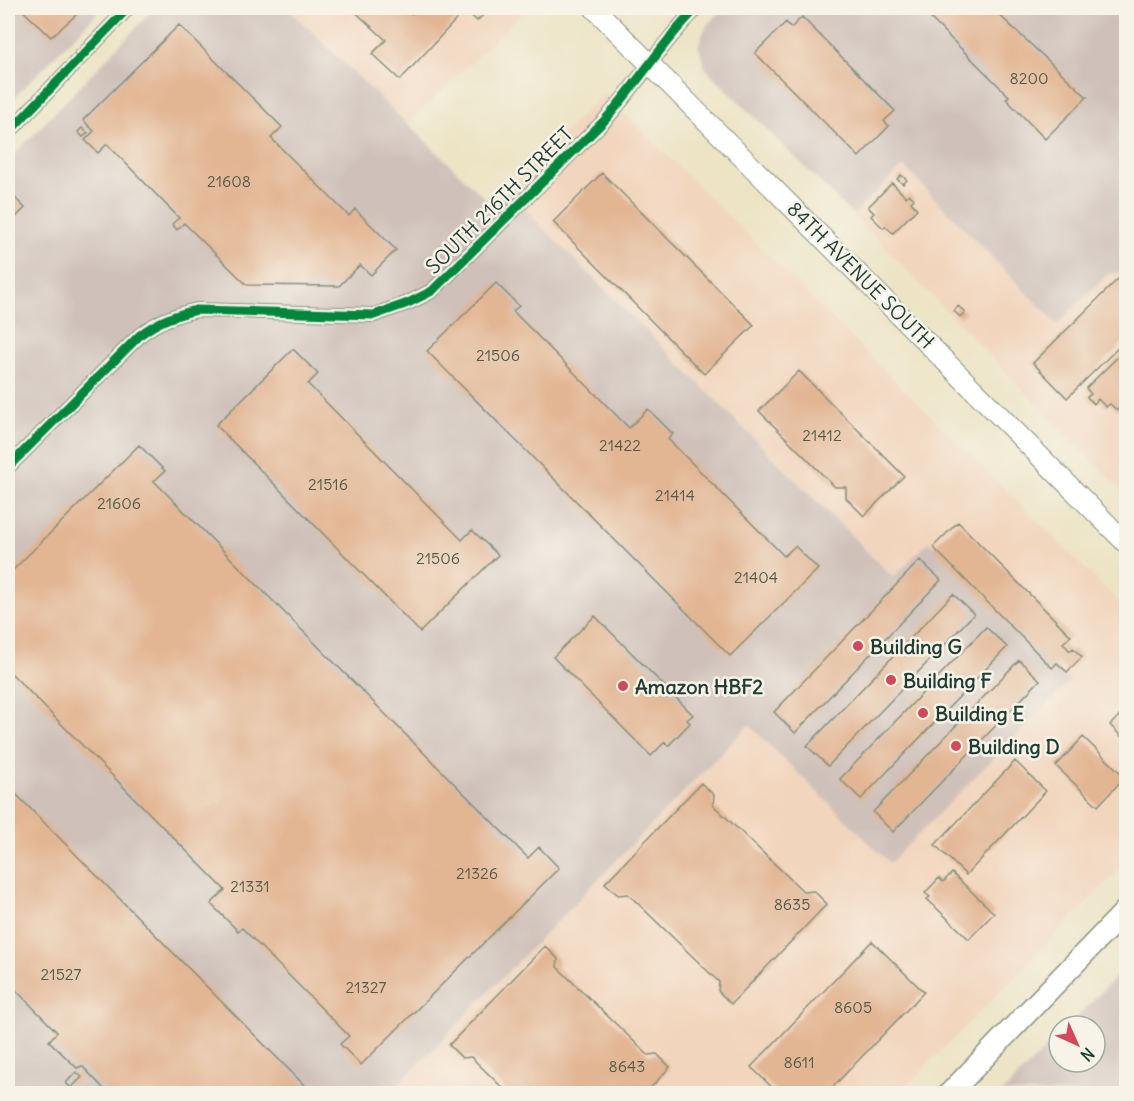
<svg xmlns="http://www.w3.org/2000/svg" width="1134" height="1101" viewBox="0 0 1134 1101" font-family="Delius,sans-serif">
<style>
.built{fill:#f2d5bd}
.industrial{fill:#cfc1ba}
.building{fill:#e2b593}
.lines{fill:none;stroke-linecap:round;stroke-linejoin:round}
.street-casing{stroke:#86907d;stroke-width:16}
.secondary-casing{stroke:#86907d;stroke-width:22}
.primary-casing{stroke:#86907d;stroke-width:24}
.street{stroke:#fff;stroke-width:14}
.secondary{stroke:#fff;stroke-width:20}
.primary{stroke:#fff;stroke-width:21}
.cycleway-casing{stroke:#f7f3e8;stroke-width:13}
.cycleway{stroke:#00873e;stroke-width:9}
.poi-dot{fill:#d1495b;stroke:#f7f3e8;stroke-width:2}
.labels{text-anchor:middle;dominant-baseline:central;stroke-width:5;stroke-linejoin:round;paint-order:stroke}
.number-label{font-size:16px;fill:#505b4c}
.street-label{font-size:20px;fill:#1f3d34;stroke:#f7f3e8}
.poi-label{font-size:20px;font-weight:bold;fill:#1f3d34;stroke:#f7f3e8;text-anchor:start}
</style>
<rect width="100%" height="100%" fill="#f7f3e8"/>
<filter id="ink" filterUnits="userSpaceOnUse"><feTurbulence type="fractalNoise" baseFrequency=".0167" numOctaves="2"/><feDisplacementMap in="SourceGraphic" scale="12" xChannelSelector="R" yChannelSelector="G"/><feConvolveMatrix kernelMatrix="1 2 1 2 8 2 1 2 1" color-interpolation-filters="sRGB"/></filter>
<filter id="wash" filterUnits="userSpaceOnUse"><feTurbulence type="fractalNoise" baseFrequency=".008" numOctaves="4" result="noise"/><feDisplacementMap in="SourceGraphic" scale="24" xChannelSelector="R" yChannelSelector="G"/><feGaussianBlur stdDeviation="1.35" result="paint"/><feColorMatrix in="noise" values="0 0 0 0 0 0 0 0 0 0 0 0 0 0 0 0 0 1.4 0 .05"/><feComposite in="paint" operator="in"/></filter>
<g filter="url(#wash)">
<rect width="100%" height="100%" fill="#ede4c6"/>
<path class="built" d="M287,8H528L408,123Z
M604,93L1126,609V863L900,1093L390,1094L894,577L506,191Z
M903,166L1057,324L1108,274L1121,273L1126,278V495L853,215Z"/>
<path class="industrial" d="M8,8H102L8,104Z
M155,8H287L492,205L506,191L893,577L929,542L1070,681L890,863L749,725L390,1093H8V161Z
M725,8H1126V278L1121,273L1108,274L1057,324L903,166L853,215L705,68L698,45L707,25Z
M1126,966V1093H1002L1059,1035V1062H1095V1026H1068Z"/>
<g id="blocks">
<path class="building" d="M20,8H84L51,37Z
M351,8H404L411,14L417,8H490L477,21L465,10L400,80L372,54L386,40Z
M920,8H992L1087,97L1045,139L1006,99L1009,96Z
M802,17L895,111L884,121L889,126L859,157L755,53L786,22L791,28Z
M179,25L282,127L271,138L349,216L355,209L396,250L371,275L360,265L339,286L247,285L184,223L177,230L172,224L179,218L107,144L98,153L85,140L94,131L83,120Z
M82,128L88,133L83,137L78,132Z
M602,173L754,325L704,374L553,222Z
M901,175L907,180L903,184L897,179Z
M892,183L906,197L909,194L914,199L911,202L917,209L893,233L885,226L883,228L871,216L874,213L868,207Z
M8,191L25,208L8,225Z
M1119,278L1126,286V340L1067,398L1033,363Z
M496,283L519,306L513,311L629,428L648,409L673,434L668,439L784,556L795,546L818,569L730,656L427,351Z
M958,306L965,312L960,317L954,311Z
M293,349L318,374L308,384L462,540L472,530L498,555L420,632L216,425Z
M1126,349V407L1122,402L1123,404L1117,410L1110,404L1106,407L1098,399L1094,404L1087,397L1091,394L1086,388Z
M799,371L904,476L864,516L846,498V487H835L759,411Z
M139,445L165,471L154,481L528,858L539,847L559,868L361,1065L340,1044L349,1036L242,928L238,931L211,904L225,890L8,670V575Z
M958,522L1071,636L1063,643L1070,651L1073,648L1082,657L1067,672L1057,663L1052,668L933,547Z
M920,560L941,580L795,733L774,712Z
M953,594L974,614L828,766L807,746Z
M595,616L693,715L687,720L690,723L668,746L665,742L651,756L553,657Z
M986,627L1007,647L861,799L840,779Z
M1019,660L1040,680L893,832L873,812Z
M1126,709V741L1110,725Z
M1083,737L1125,777L1098,806L1056,766Z
M1015,761L1046,791L966,875L935,845Z
M701,783L714,795L713,805L804,892L814,891L827,904L731,1004L718,991L719,982L628,894L618,895L605,883Z
M8,786L313,1094H109L82,1066L77,1068L49,1041L57,1032L8,982Z
M952,873L994,913L969,939L927,899L930,897L925,893L939,878L943,882Z
M872,941L924,992L826,1094H779L751,1067Z
M545,946L558,959L557,967L648,1055L657,1054L670,1067L645,1094H509L471,1057L462,1058L449,1045Z
M76,1072L82,1077L71,1088L66,1083Z"/>
</g>
</g>
<g filter="url(#ink)">
<use href="#blocks" fill-opacity="0" stroke="#86907d" stroke-width="1.5"/>
<g class="lines">
<defs>
<path id="street" d="M8,133L128,8
M8,467L140,335C158,321 175,315 197,310L374,315L408,303L432,291L604,121C637,85 662,42 697,8"/>
<path id="secondary" d="M594,8L1126,543"/>
<path id="primary" d="M949,1094L1126,910"/>
</defs>
<use href="#street" class="street-casing"/>
<use href="#secondary" class="secondary-casing"/>
<use href="#primary" class="primary-casing"/>
<use href="#street" class="street"/>
<use href="#secondary" class="secondary"/>
<use href="#primary" class="primary"/>
<defs>
<path id="cycleway" d="M8,133L128,8
M8,467L140,335C158,321 175,315 197,310L374,315L408,303L432,291L604,121C637,85 662,42 697,8"/>
</defs>
<use href="#cycleway" class="cycleway-casing"/>
<use href="#cycleway" class="cycleway"/>
</g>
</g>
<g class="poi-dot">
<circle cx="858" cy="646" r="6"/>
<circle cx="891" cy="680" r="6"/>
<circle cx="623" cy="686" r="6"/>
<circle cx="923" cy="713" r="6"/>
<circle cx="956" cy="746" r="6"/>
</g>
<g class="labels">
<g class="number-label">
<text x="1029" y="78">8200</text>
<text x="229" y="181">21608</text>
<text x="498" y="355">21506</text>
<text x="822" y="435">21412</text>
<text x="620" y="445">21422</text>
<text x="328" y="484">21516</text>
<text x="675" y="495">21414</text>
<text x="119" y="503">21606</text>
<text x="438" y="558">21506</text>
<text x="756" y="577">21404</text>
<text x="477" y="873">21326</text>
<text x="250" y="886">21331</text>
<text x="792" y="904">8635</text>
<text x="61" y="974">21527</text>
<text x="366" y="987">21327</text>
<text x="853" y="1007">8605</text>
<text x="799" y="1062">8611</text>
<text x="627" y="1066">8643</text>
</g>
<g class="street-label">
<text transform="translate(499 200) rotate(-45)">SOUTH 216TH STREET</text>
<text transform="translate(861 275) rotate(45)">84TH AVENUE SOUTH</text>
</g>
<g class="poi-label">
<text x="870" y="646">Building G</text>
<text x="903" y="680">Building F</text>
<text x="635" y="686">Amazon HBF2</text>
<text x="935" y="713">Building E</text>
<text x="968" y="746">Building D</text>
</g>
</g>
<rect width="1134" height="1101" fill="none" stroke="#f7f3e8" stroke-width="30"/>
<g transform="translate(1077 1044) rotate(135)"><circle r="28" fill="#f7f3e8" stroke="#a1aaa0" stroke-width="1.5"/>
<path d="M0-4.5L10 22L0 15L-10 22Z" fill="#d1495b"/>
<text y="-9" font-size="16" font-weight="bold" text-anchor="middle" fill="#1f3d34">N</text>
</g>
</svg>
